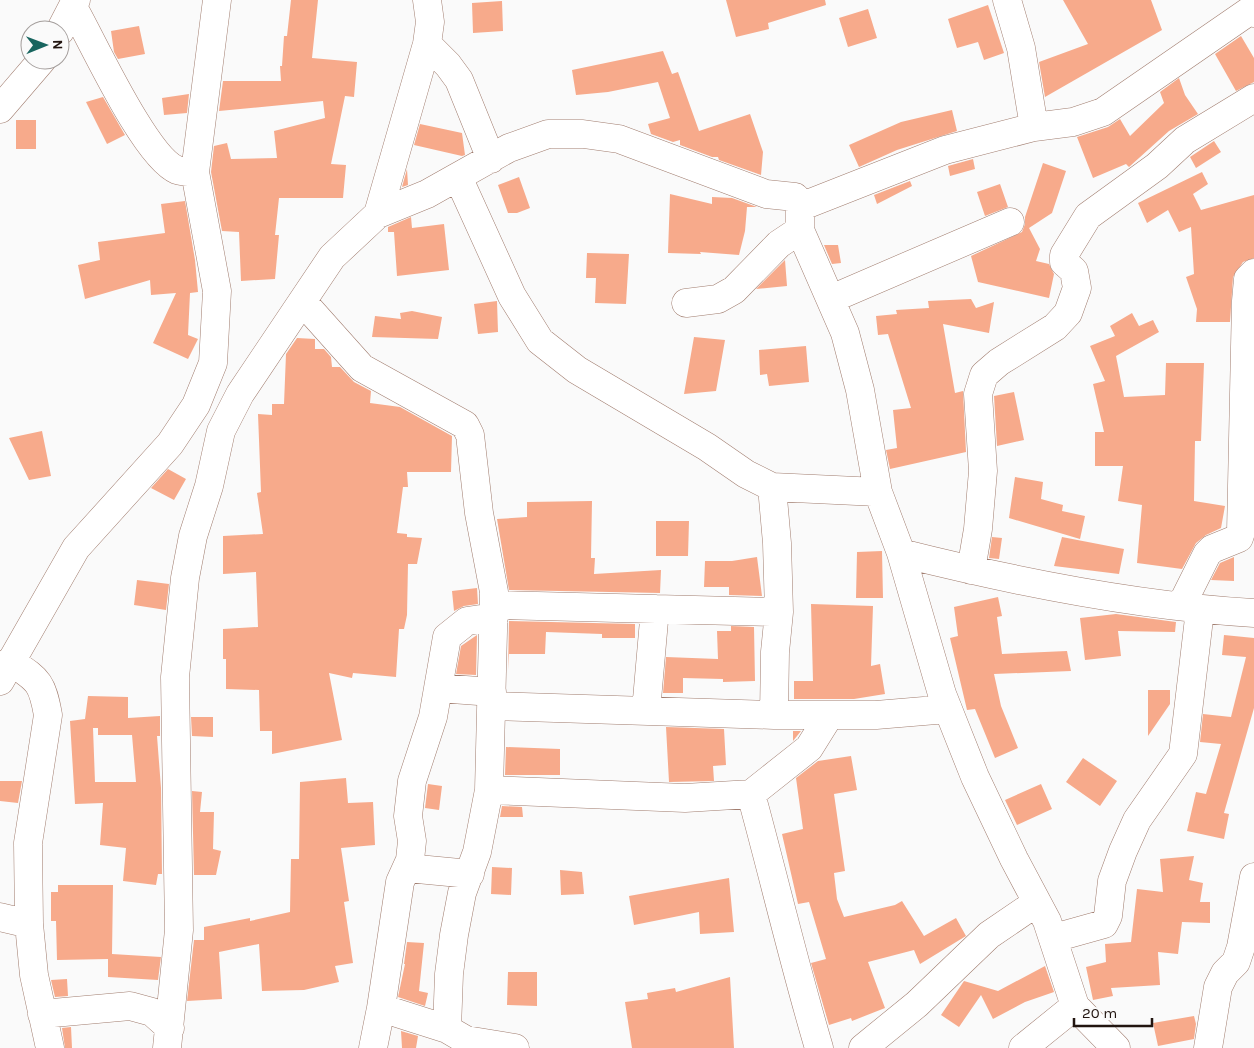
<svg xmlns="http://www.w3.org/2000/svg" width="1254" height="1048" viewBox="0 0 1254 1048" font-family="Karla,sans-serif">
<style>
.building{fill:#f7aa8b;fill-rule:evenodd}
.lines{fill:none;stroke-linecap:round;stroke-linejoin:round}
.minor-casing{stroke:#a17d6f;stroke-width:29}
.minor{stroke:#fff;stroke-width:28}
</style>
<rect width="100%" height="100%" fill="#fafafa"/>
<path class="building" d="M291,0H318L312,58L357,62L354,97L345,96L331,164L346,165L343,198H279L275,235H279L275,279L241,281L239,232L222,231L211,172L214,146L227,143L231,159L277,158L274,131L325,118L323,101L219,111L223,81H281L280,66H282L284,36H287Z
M726,0H825L826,5L768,23L769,29L736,37Z
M1063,0H1151L1162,30L1045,97L1039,62L1088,44Z
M502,1L503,31L473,33L472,3Z
M988,5L1004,53L984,60L978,42L957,48L948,19Z
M868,9L877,38L848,47L839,18Z
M139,26L145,54L118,59L114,52L111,31Z
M1241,36L1254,58V82L1236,91L1215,54Z
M663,51L672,74L678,72L699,131L750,114L763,152L761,175L719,160L718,157H712L680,145V140L673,142L651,134L648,124L670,118L658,82L608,92L576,95L572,70Z
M1179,78L1185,95L1198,114L1169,131L1129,167L1126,164L1093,178L1077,137L1108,127L1120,119L1130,136L1164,103L1160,92Z
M189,94L187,113L164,115L162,98Z
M103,97L125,135L107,144L86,102Z
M952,110L957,131L897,150L859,167L849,145L901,122Z
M16,120H36V149H16Z
M420,124L462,133L465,155L462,156L414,145Z
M1214,141L1221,152L1196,168L1190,157Z
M973,159L975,169L950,176L948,166Z
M1043,163L1066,171L1052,213L1029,228L1040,249L1036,261L1049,264L1054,274L1049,298L978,282L971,256L1022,232L1025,224V217Z
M407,169L408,185L402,187Z
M1202,172L1208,184L1193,194L1201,210L1254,195V258L1243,262L1233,277L1230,322H1196L1197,309L1186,277L1194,274L1191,227L1179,232L1168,210L1147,223L1138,203Z
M519,177L530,208L517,213H508L498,185Z
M910,181L912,186L877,204L874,195Z
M1000,184L1008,207L985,216L977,192Z
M670,194L712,204V197L732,198L757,207H747L745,231L739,255L700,252L701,254L668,253Z
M185,201L195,260L198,292L190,293L188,335L198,339L188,359L153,343L176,293L151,295L150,280L85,299L78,265L100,260L98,242L165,233L161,204Z
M411,217L412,228L444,224L449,270L397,276L394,232H388V227Z
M824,245H838L841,263L832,264Z
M587,253L629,254L626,304L595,303L596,278H586Z
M785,260L787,286L756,289Z
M971,299L976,308L994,302L989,333L943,324L955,393L963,391L966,452L890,469L886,450L897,448L893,410L911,408L888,334L878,335L876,316L897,314L896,310L929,308L928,301Z
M497,301L498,332L478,334L474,304Z
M412,311L442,317L438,339L372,337L375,316L401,319L400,313Z
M1132,313L1139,326L1153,320L1159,332L1116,356L1124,397L1165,395L1166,363H1204L1201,441H1195L1194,501L1225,506L1221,528L1206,535L1196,543L1182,569L1137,563L1142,505L1118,501L1123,466H1095V432H1104L1093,384L1105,381L1090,346L1115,336L1110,326Z
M694,337L725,340L716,391L684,394Z
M297,338L315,339V349H324L331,357L332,367H340L354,382L371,391L370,403L400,407L452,436L451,472H407L408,487H403L397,533L407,534V537L422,538L417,564H408L407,615L404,629H399L396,677L353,673L352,678L329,673L342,740L272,754V731H260L259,690L226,689V659H223V629L258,627L256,572L223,574V536L263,534L257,493L261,492L258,414L272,415V404H284L286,354Z
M806,346L809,382L769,386L767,374L760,375L759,350Z
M1014,392L1024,440L997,446L994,396Z
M42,431L51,476L29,480L9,438Z
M168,469L186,479L174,500L151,488Z
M1015,477L1043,482L1041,499L1063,505L1062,511L1085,516L1080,539L1009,518Z
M592,501L591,558H595L594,574L661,570L660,593L509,590L497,519L527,517V502Z
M656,521H689L688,556H656Z
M992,537L1002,538L999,559L989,558Z
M1062,537L1124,549L1119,574L1054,566Z
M882,551L883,598H856L857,552Z
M757,557L762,596L729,595V587H704L705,561H732Z
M1234,557V581L1211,580L1220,563Z
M137,580L169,584L166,610L134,605Z
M477,588L478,604L464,606L454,611L452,591Z
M998,597L1002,616L997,617L1002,654L1067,651L1071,671L994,674L1001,706L1018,748L995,758L975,709L967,710L950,638L958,636L954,607Z
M811,604L873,606L871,666L880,664L885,694L854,699H794V681H813Z
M1116,614L1176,622L1175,632L1118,631L1121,656L1085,660L1080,618Z
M509,621L635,624V638H602V634L546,632L545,654H509L508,670Z
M731,626L754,627L755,681L723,682V679L683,678V693H663L666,657L718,659L717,631H731Z
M477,635L476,675L456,674L461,646Z
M1224,635L1254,638V708L1224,813L1229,814L1224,839L1187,831L1196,792L1206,794L1221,744L1200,742L1203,714L1231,717L1246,657L1222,655Z
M1148,690H1170V704L1148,736Z
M88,696L128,697V718L160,716V736H157L161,788L162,874H158L156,885L123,881L126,848L100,845L103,803L75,804L70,721L85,719ZM93,728H98V735H132L136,782H95Z
M191,717H213V737L192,736Z
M666,727L724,729L726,765L713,766L714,781L669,782Z
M793,731H801L793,741Z
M506,747L560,749V775H505Z
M851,756L857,790L834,794L845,871L834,873L837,899L844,917L895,905L902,901L924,936L956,918L966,936L920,964L914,950L868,962L885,1008L852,1021L851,1018L829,1025L811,963L826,959L809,902L798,904L782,834L803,829L796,778L818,761Z
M1083,758L1117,781L1100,806L1066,782Z
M346,778L348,803L373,802L375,845L341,848L349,901L344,902L353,963L335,966L339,982L304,990L262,991L259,944L219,952L222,999L187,1001L194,940H204V927L250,918V921L290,912L291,859H299L300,782Z
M0,781H22L18,803L0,801Z
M428,784L442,786L439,810L425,808Z
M1041,784L1052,809L1017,825L1005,800Z
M192,791L202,792L200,812H214L213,849L221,851L216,875H194Z
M502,806L522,807L523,817H500Z
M1194,856L1189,880L1203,883L1200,902H1210V923L1182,922L1178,954L1158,952L1160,985L1111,988L1113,996L1093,1000L1086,967L1106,962L1105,944L1131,942L1137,889L1163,892L1160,859Z
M492,867L512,868L511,895L491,894Z
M560,870L582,872L584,894L561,895Z
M729,878L734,932L700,934L699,912L634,925L629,896Z
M58,885H113L112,954L161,957L158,980L108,977V959L57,960L56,921H51V892H58Z
M407,942L424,943L419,991L428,993L425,1006L398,997L405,964H404Z
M1045,966L1054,992L1025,1002L993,1019L981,995L959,1027L941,1015L964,981L998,991Z
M508,972H537V1006L507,1005Z
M730,977L734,1048H632L625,1002L648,999L647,993L675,988L676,992Z
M67,979L68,996L55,997L51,980Z
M1194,1016L1196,1024L1194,1039L1158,1046L1153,1023Z
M71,1027L72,1048H65L62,1028Z
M401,1031L418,1036L416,1048H402Z"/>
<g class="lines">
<defs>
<path id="minor" d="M1007,0L1021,48L1034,127L945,150L800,207V230L845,333L860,390L878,492L901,553L942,694L975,777L1014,859L1047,921L1075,1006L1116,1048
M73,7C92,40 145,157 177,170C182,172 190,172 195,172
M60,31L76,0
M427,44L448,65L459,80L491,159
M0,109L42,60
M1034,127L1073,122L1103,112L1248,12L1254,13
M458,177L512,296L540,341L577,370L707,447L746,474L772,487L777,543L779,612L775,652L774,715H876L948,709
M378,214L427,194L509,148L548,134H583L619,139L766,194L795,197L799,201L800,207
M831,299L1010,222
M303,302L362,368L465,425L470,435L479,513L494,592L489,790
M686,303L718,299L734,290L779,244L800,230
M772,487L878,492
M901,553C1016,582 1135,606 1254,613
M971,570L978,529L983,471L978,394L984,375L999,362L1055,327L1068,313L1077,288L1074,271L1064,262V255L1088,216L1157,166L1185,140L1254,98
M494,605L779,612
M1181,606L1207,554L1212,549L1239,538L1241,532L1246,301L1248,279L1254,273
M10,661C38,680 42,681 48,715L28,843L29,924
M0,681L76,548L170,444L196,405L213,363L217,291L195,172L217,0
M438,688L492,692
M492,706L774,715
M646,711L655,609
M751,794C774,878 794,964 819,1048
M407,868L470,874
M0,917L29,924L34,975L50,1048
M1054,938L1104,924L1108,916L1112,881L1123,851L1137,820L1183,754L1200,610
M381,1008L400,882L410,860L412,841L408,816L412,781L433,717L447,637L467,621L494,617
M42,1014L130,1006L152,1012L170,1028
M447,1029L449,974L454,935L462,893L477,852L489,790L685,798L751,794L809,748L829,716
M167,1048L179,930L175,677L185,578L193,536L209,486L221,431L240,394L332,257L378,214L427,44L430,22L427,0
M373,1048L381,1008L447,1029L466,1040L515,1048
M863,1048L917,1004L989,935L1036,903
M1023,1048L1075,1006
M1208,1048L1218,987L1225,973L1236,962L1241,947L1254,877"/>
</defs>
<use href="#minor" class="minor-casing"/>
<use href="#minor" class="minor"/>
</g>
<g transform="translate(45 45) rotate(89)"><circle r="24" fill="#fafafa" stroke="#a49e9c"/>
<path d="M0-4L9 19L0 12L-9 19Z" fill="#18655f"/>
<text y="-8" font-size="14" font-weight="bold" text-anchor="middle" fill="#221510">N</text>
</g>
<path d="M1074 1018v8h78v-8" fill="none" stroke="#221510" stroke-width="2.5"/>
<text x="1082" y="1018" font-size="15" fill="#221510" stroke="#fafafa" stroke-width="4" paint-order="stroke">20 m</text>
</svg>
